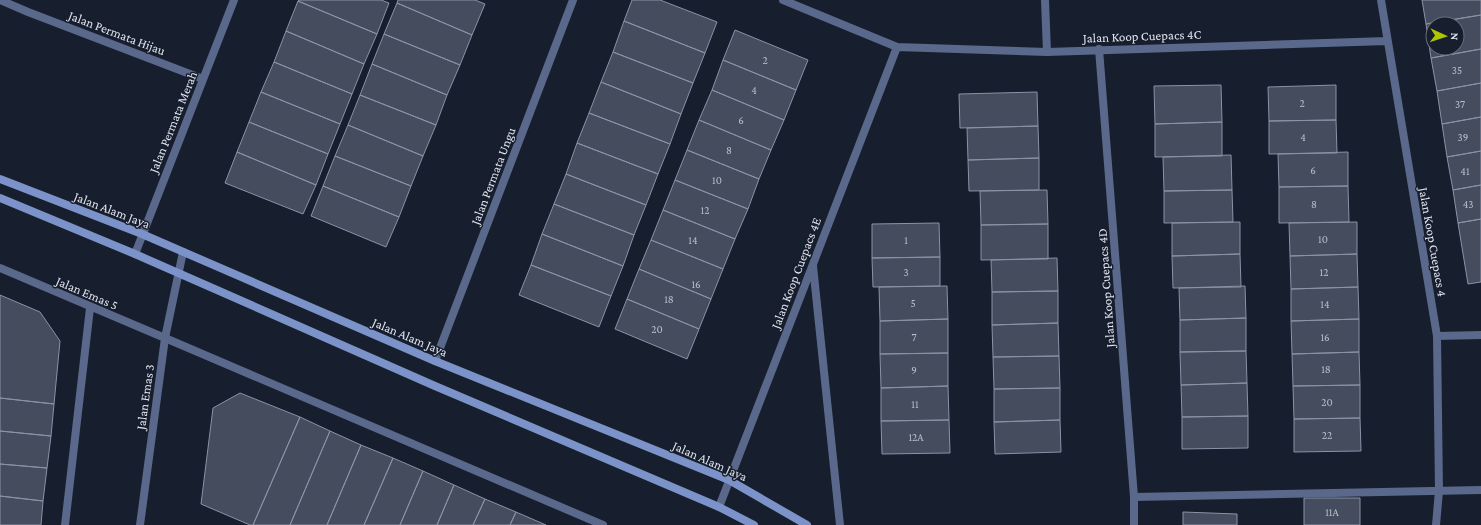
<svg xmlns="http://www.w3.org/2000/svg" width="1481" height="525" viewBox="0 0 1481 525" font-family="'Crimson Pro',serif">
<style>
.building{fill:#444c5e;stroke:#8a93a7;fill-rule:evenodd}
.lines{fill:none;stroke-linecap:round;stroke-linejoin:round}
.lane{stroke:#5a688b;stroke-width:8}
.street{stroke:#5a688b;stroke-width:8}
.secondary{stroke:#7c93ca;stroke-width:8}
.labels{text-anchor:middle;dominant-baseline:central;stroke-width:3;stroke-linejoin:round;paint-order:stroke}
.number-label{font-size:11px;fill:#b9bfcc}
.street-label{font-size:13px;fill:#e0e5f0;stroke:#171e2d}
</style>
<rect width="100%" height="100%" fill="#171e2d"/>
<path class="building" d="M299,0H381L389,3L377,34L298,1Z
M398,0H475L485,4L472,35L397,3Z
M632,0H660L717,22L705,53L624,21Z
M1422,0H1481V15L1426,24Z
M298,1L377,34L364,64L286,31Z
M397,3L472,35L460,65L384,34Z
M1481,15V49L1431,58L1426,24ZM1433,24H1457V48H1433Z
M624,21L705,53L693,83L613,52Z
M735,30L808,60L796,90L723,60Z
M286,31L364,64L352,94L274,62Z
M384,34L460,65L447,95L372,64Z
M1481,49V83L1437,91L1431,58Z
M613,52L693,83L681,114L601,82Z
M723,60L796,90L784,120L712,90Z
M274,62L352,94L340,124L261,92Z
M372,64L447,95L436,125L360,95Z
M601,82L681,114L670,144L589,113Z
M1481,83V117L1442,124L1437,91Z
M1221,85L1222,122L1155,124L1154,86Z
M1336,85V120L1269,121L1268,87Z
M712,90L784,120L771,150L699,120Z
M261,92L340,124L328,154L249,122Z
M1037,92L1038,126L960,128L959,94Z
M360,95L436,125L423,156L348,125Z
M589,113L670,144L658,174L577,143Z
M1481,117V151L1447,157L1442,124Z
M699,120L771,150L759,179L687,150Z
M1336,120L1337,153L1269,154V121Z
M249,122L328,154L316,185L237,152Z
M1222,122V156L1155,157V124Z
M348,125L423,156L411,186L335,156Z
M1038,126L1039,158L968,160L967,128Z
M577,143L658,174L646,205L566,174Z
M687,150L759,179L748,209L675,180Z
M1481,151V185L1453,190L1447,157Z
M237,152L316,185L303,214L225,183Z
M1348,152V186L1279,187L1278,154Z
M1231,155L1232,190L1164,191L1163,157Z
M335,156L411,186L399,217L323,186Z
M1039,158V190L969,191L968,160Z
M566,174L646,205L634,235L554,204Z
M675,180L748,209L735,239L663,210Z
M1481,185V219L1458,223L1453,190Z
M323,186L399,217L386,247L311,216Z
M1348,186L1349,222L1279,223V187Z
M1047,190L1048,224L981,225L980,191Z
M1232,190L1233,222L1164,223V191Z
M554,204L634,235L623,266L542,234Z
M663,210L735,239L723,269L651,240Z
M1481,219V282L1468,284L1458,223Z
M1240,222V254L1172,256V223Z
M1357,222V254L1290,256L1289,223Z
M939,223L940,257L872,258V224Z
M1048,224V259L981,260V225Z
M542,234L623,266L611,296L531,265Z
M651,240L723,269L711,299L639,269Z
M1240,254L1241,287L1173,288L1172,256Z
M1357,254L1358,287L1291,289L1290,256Z
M940,257V286L873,287L872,258Z
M1057,258L1058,291L992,292L991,260Z
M531,265L611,296L599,327L519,295Z
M639,269L711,299L699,329L627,299Z
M947,286L948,319L880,321L879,287Z
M1245,286L1246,318L1180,320L1179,288Z
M1358,287L1359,319L1291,321V289Z
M1058,291V323L992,325V292Z
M0,295L40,312L60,341L54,404L0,398Z
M627,299L699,329L687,359L615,329Z
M1246,318V351L1180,352V320Z
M948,319V353L880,354V321Z
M1359,319V352L1292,354L1291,321Z
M1058,323L1059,356L993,357L992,325Z
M1246,351L1247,383L1181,385L1180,352Z
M1359,352L1360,385L1293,386L1292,354Z
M948,353V386L881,388L880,354Z
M1059,356L1060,388L994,389L993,357Z
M1247,383L1248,416L1182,417L1181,385Z
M1360,385V418L1294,419L1293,386Z
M948,386L949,420L881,421V388Z
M1060,388V420L994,422V389Z
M240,393L300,417L253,525H250L201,504L213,408Z
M0,398L54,404L51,436L0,431Z
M1248,416V448L1182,449V417Z
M300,417L330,431L290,525H253Z
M1360,418L1361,451L1294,452V419Z
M949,420L950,453L882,454L881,421Z
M1060,420L1061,452L995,454L994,422Z
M0,431L51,436L47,468L0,464Z
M330,431L361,445L327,525H290Z
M361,445L393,458L364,525H327Z
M393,458L423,471L400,525H364Z
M0,464L47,468L43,501L0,496Z
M423,471L454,485L437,525H400Z
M454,485L485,499L473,525H437Z
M0,496L43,501L41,525H0Z
M1304,498H1360V525H1304Z
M485,499L516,512L510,525H473Z
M516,512L546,525H510Z
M1183,512L1237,514V525H1183Z"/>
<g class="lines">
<path class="lane" d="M1045,0L1047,52
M165,338L603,525
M1134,497L1481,490"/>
<path class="street" d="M0,0L28,12L203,79
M783,0L897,47L1047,52L1387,41
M1381,0L1437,336L1439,491L1436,525
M1099,49L1134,497V525
M135,254L234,0
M813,266L840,525
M0,268L165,338
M1437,336L1481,335
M435,361L573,0
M719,507L897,47
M65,525L90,308
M140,525L165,338L183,252"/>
<path class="secondary" d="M0,179L142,234L435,361L729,480L807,525
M0,198L135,254L435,386L719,507L754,525"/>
</g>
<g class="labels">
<g class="number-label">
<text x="765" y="60">2</text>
<text x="1457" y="70">35</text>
<text x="754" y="90">4</text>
<text x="1302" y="103">2</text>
<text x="1460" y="104">37</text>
<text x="741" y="120">6</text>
<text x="1303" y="137">4</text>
<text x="1463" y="137">39</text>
<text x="729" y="150">8</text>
<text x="1313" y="170">6</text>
<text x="1465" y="171">41</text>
<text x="717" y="180">10</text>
<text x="1314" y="204">8</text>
<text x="1468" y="204">43</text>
<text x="705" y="210">12</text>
<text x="1323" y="239">10</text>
<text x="693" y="240">14</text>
<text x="906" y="240">1</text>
<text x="906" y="272">3</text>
<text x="1324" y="272">12</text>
<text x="696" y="284">16</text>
<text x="669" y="299">18</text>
<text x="913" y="303">5</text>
<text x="1325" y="304">14</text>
<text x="657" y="329">20</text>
<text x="914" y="337">7</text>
<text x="1325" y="337">16</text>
<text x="1326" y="369">18</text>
<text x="914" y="370">9</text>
<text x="1327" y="402">20</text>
<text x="915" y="404">11</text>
<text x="1327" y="435">22</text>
<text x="916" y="437">12A</text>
<text x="1332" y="512">11A</text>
</g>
<g class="street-label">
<text transform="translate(117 33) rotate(21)">Jalan Permata Hijau</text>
<text transform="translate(1142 36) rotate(-2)">Jalan Koop Cuepacs 4C</text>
<text transform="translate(173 122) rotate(-68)">Jalan Permata Merah</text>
<text transform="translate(493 176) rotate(-69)">Jalan Permata Ungu</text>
<text transform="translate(112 210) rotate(21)">Jalan Alam Jaya</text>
<text transform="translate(1433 242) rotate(80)">Jalan Koop Cuepacs 4</text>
<text transform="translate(796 273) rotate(-69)">Jalan Koop Cuepacs 4E</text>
<text transform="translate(1106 288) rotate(-94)">Jalan Koop Cuepacs 4D</text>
<text transform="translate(87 293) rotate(23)">Jalan Emas 5</text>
<text transform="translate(410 337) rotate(23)">Jalan Alam Jaya</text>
<text transform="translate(145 397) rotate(-82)">Jalan Emas 3</text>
<text transform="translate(710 461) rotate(24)">Jalan Alam Jaya</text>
</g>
</g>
<g transform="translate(1445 36) rotate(93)"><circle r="19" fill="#171e2d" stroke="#676e7b"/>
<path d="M0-3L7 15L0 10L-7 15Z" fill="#b0c502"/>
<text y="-6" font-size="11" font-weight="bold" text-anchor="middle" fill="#e0e5f0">N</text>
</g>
</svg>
